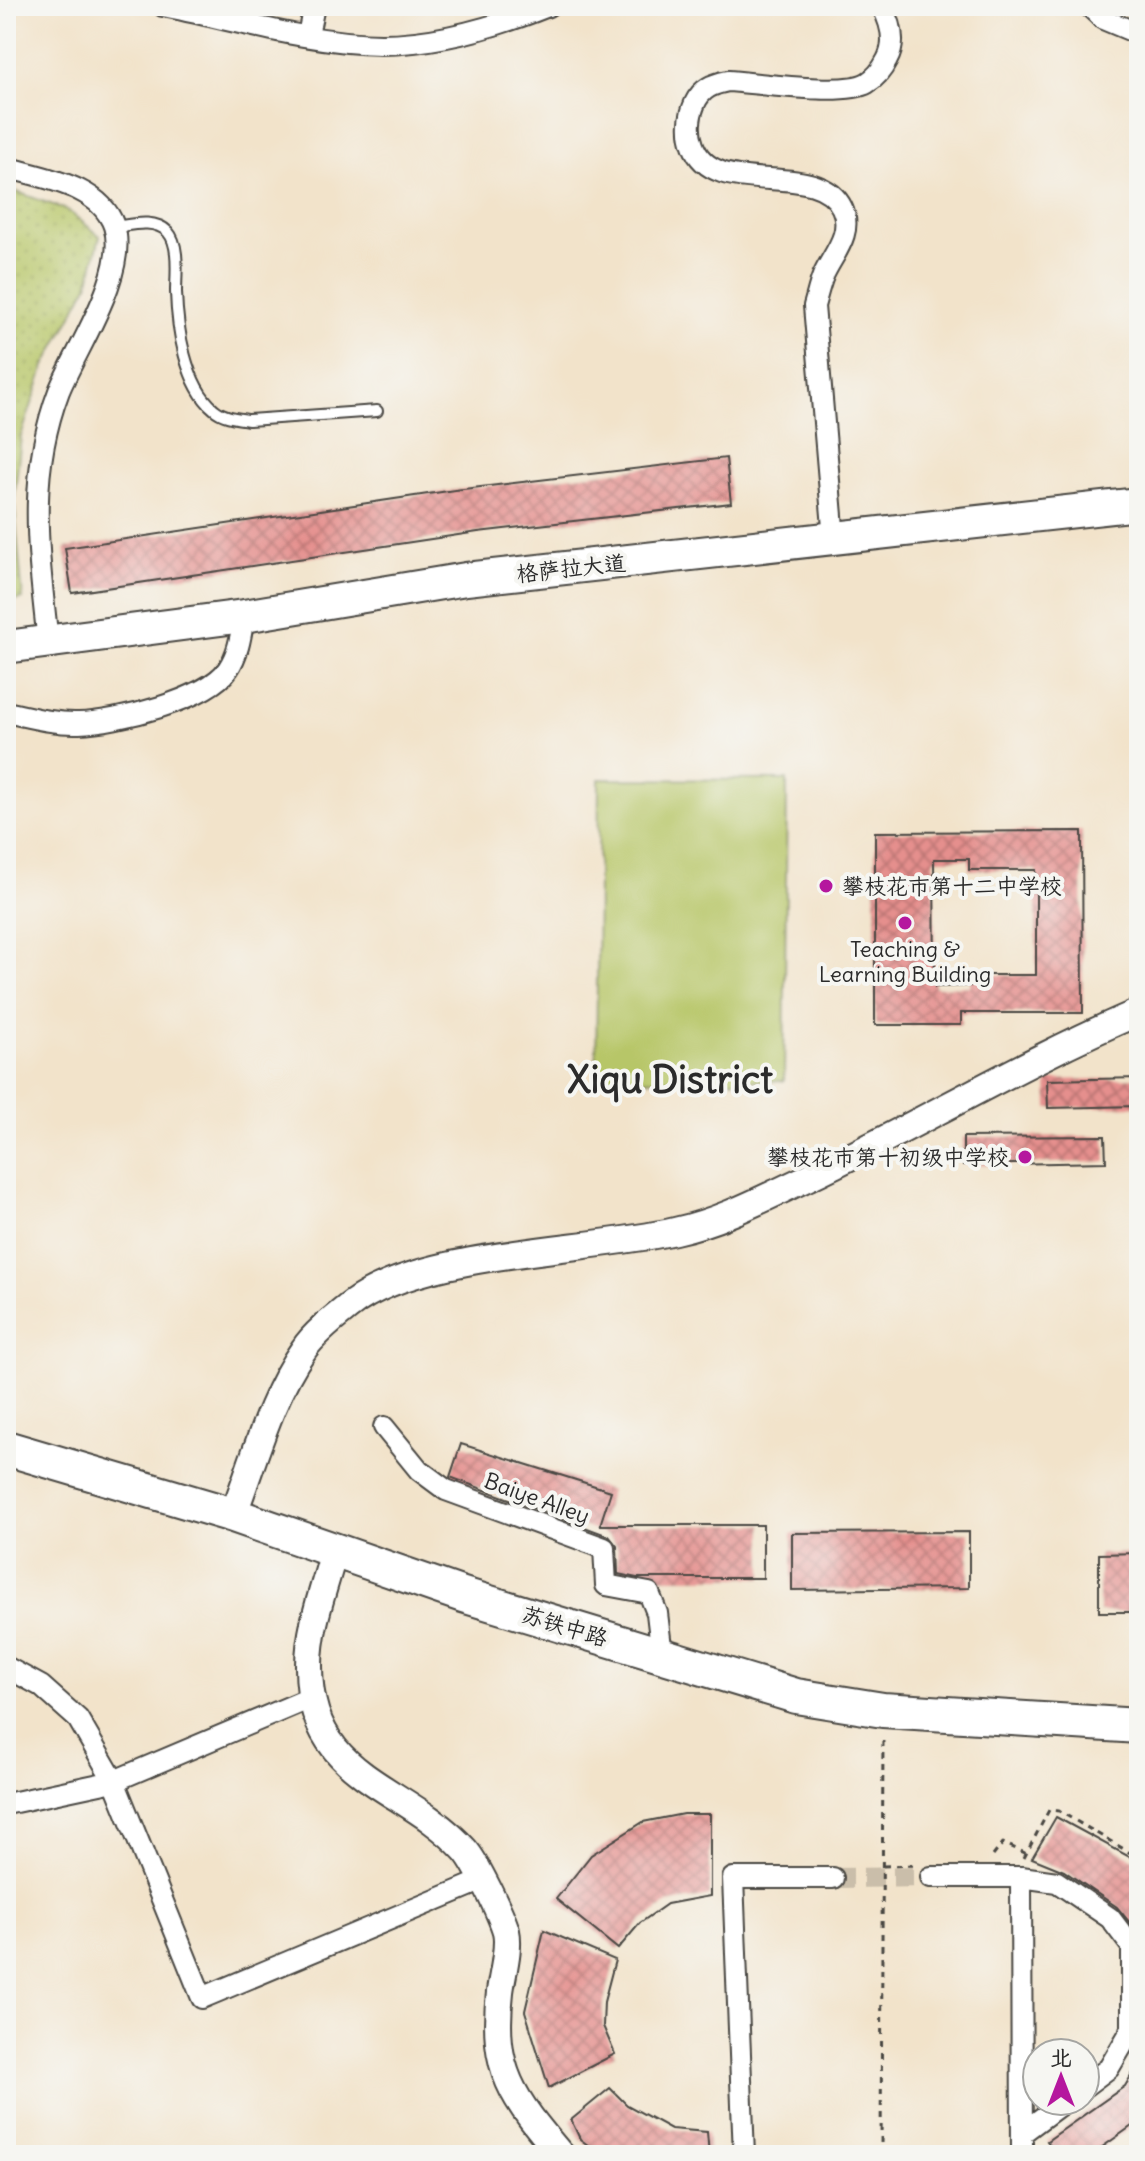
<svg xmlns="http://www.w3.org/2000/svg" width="1145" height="2161" viewBox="0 0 1145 2161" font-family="Delius,'LXGW WenKai TC',sans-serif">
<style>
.green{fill:#b7c668;stroke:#71784a;stroke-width:2}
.park{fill:url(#park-dots);stroke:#71784a;stroke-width:2}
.building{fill:url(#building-cross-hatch);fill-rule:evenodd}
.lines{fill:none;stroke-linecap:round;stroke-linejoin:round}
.minor-tunnel{stroke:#cabeaa;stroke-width:20;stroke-dasharray:20 10;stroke-linecap:butt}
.service-casing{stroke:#494743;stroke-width:14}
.minor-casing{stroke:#494743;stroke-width:24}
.tertiary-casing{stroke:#494743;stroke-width:30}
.primary-casing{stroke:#494743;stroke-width:36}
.trunk-casing{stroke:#494743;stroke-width:38}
.path{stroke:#494743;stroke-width:3;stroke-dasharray:6 6;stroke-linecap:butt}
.service{stroke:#fff;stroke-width:10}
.minor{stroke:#fff;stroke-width:20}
.tertiary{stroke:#fff;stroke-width:26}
.primary{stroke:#fff;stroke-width:32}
.trunk{stroke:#fff;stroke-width:34}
.poi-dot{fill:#b5179e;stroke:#f6f6f2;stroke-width:3}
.labels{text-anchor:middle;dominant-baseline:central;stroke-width:8;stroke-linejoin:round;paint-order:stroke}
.street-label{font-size:22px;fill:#2b2b2b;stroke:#f6f6f2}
.poi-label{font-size:22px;fill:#2b2b2b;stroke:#f6f6f2;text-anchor:start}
.town-label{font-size:38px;font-weight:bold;fill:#2b2b2b;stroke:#f6f6f2}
</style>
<defs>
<pattern id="park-dots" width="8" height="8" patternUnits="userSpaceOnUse" patternTransform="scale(2)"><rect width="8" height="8" fill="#b7c668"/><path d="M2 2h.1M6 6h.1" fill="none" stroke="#9eaa5a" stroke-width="1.8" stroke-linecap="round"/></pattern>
<pattern id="building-cross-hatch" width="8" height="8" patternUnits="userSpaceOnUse" patternTransform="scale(2)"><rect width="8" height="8" fill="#e58f8d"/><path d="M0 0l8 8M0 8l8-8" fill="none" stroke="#ba7573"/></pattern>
</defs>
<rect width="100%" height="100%" fill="#f6f6f2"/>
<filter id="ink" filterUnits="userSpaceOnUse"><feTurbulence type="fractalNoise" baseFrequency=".0125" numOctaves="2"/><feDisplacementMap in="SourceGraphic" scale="16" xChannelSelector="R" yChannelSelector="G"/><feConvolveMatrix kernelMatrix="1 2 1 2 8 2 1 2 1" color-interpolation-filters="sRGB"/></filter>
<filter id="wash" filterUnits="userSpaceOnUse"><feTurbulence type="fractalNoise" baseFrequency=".006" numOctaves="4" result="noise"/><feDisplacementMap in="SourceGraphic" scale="32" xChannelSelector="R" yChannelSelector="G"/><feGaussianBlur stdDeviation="1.8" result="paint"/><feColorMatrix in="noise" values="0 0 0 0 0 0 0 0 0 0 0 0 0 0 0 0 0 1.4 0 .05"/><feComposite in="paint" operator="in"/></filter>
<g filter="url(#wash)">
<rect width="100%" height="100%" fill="#f2e3ca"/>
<path class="green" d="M599,779L787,780L784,1081L596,1079Z"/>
<path class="park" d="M6,188L67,210L100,236L88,285L45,366L21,436L14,501L23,599L6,601Z"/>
<g id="blocks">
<path class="building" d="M726,458L731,503L478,532L72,593L65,548L455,490Z
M1082,831L1083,1013H961V1025H875V832ZM934,859H969V870H1036V975H970V986L935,987Z
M1139,1078V1106L1048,1108L1047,1080Z
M1105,1136L1106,1162L963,1165V1137Z
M461,1444L611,1491L600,1525H763V1578H637L618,1574L617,1546L609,1536L450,1477Z
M969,1532V1588L792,1590V1533Z
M1139,1553V1612H1099V1554Z
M683,1814H710V1896L667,1904L640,1923L618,1949L556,1899L591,1855L643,1822Z
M1056,1817L1139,1862V1934L1117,1907L1064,1871L1032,1858Z
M544,1930L615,1960L604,2002L603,2026L615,2054L549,2088L525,2011Z
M1139,2063V2121L1091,2155H1058L1047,2141L1125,2086Z
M610,2088L627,2105L671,2129L707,2132L709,2155H603L597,2152L580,2139L571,2120Z"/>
</g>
</g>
<g filter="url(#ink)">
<use href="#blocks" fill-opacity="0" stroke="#494743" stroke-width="2"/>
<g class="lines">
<path class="minor-tunnel" d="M833,1878L931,1877"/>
<defs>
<path id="service" d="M114,227C131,225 154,218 168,232C180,245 176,275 176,292C177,327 185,385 214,409C223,417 236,418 249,420L377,411"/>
<path id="minor" d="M163,6C234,20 309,43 381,44C436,44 498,26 548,6
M1089,6L1103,19L1139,34
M308,35L314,6
M6,167C42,178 100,185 114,226C129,272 76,349 59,391C26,478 39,555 48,643
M834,539L814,306C817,296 819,286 823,276C832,255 854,234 842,208C818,156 713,203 693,145C688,132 689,116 695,103C702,88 713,84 728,81C758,83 844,96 867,83C877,77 882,70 887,60C897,42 891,23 882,6
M6,712C30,717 55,724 79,723C116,722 207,700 228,669C239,653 241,634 244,616
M384,1427L419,1470L446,1490L604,1548L606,1585L649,1593L657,1613L662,1655
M6,1667L41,1686L78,1719L114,1781L202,1998L481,1881
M6,1804L114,1781L310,1698
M931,1877H1021L1022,2155
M1021,1877L1057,1882L1110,1918L1132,1947V2029L1109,2068L1085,2086
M1022,2133L1065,2101
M744,2155L733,1878H833"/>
<path id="tertiary" d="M233,1515C254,1461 270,1397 304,1349C314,1334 333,1319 348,1307C418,1250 585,1252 675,1231C722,1221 766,1197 809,1177C920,1124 1026,1060 1139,1012
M334,1552C324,1589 309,1627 309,1665C308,1780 403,1782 465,1850C476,1862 501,1914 506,1931C510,1948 502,1975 500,1992C491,2071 513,2098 561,2155"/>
<path id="primary" d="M6,647L244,616L466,579L1139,504"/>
<path id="trunk" d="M6,1448L233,1515L463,1595L796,1696L883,1710L1139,1726"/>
</defs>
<use href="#service" class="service-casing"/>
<use href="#minor" class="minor-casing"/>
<use href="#tertiary" class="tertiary-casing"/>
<use href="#primary" class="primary-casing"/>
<use href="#trunk" class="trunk-casing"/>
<path class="path" d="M993,1856L1003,1843L1025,1853
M1024,1858L1049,1810L1059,1811L1139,1858
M883,1866L918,1865
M881,2155L883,1735"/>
<use href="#service" class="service"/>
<use href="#minor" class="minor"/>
<use href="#tertiary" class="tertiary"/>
<use href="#primary" class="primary"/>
<use href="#trunk" class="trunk"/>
</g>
</g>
<g class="poi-dot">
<circle cx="826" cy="886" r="8"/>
<circle cx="905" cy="923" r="8"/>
<circle cx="1025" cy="1157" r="8"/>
</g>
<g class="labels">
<g class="street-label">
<text transform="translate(571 568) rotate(-6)">格萨拉大道</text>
<text transform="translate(537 1498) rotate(20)">Baiye Alley</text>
<text transform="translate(565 1626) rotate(17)">苏铁中路</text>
</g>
<g class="poi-label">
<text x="842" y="886">攀枝花市第十二中学校</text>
<text x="905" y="949" text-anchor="middle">Teaching &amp;<tspan x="905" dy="25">Learning Building</tspan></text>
<text x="1009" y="1157" text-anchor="end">攀枝花市第十初级中学校</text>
</g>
<g class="town-label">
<text x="670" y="1079">Xiqu District</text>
</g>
</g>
<rect width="1145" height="2161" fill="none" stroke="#f6f6f2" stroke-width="32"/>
<g transform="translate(1061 2077)"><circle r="38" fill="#f6f6f2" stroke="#a5a5a2" stroke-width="2"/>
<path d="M0-6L14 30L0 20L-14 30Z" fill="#b5179e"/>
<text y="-12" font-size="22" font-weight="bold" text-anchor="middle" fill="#2b2b2b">北</text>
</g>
</svg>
